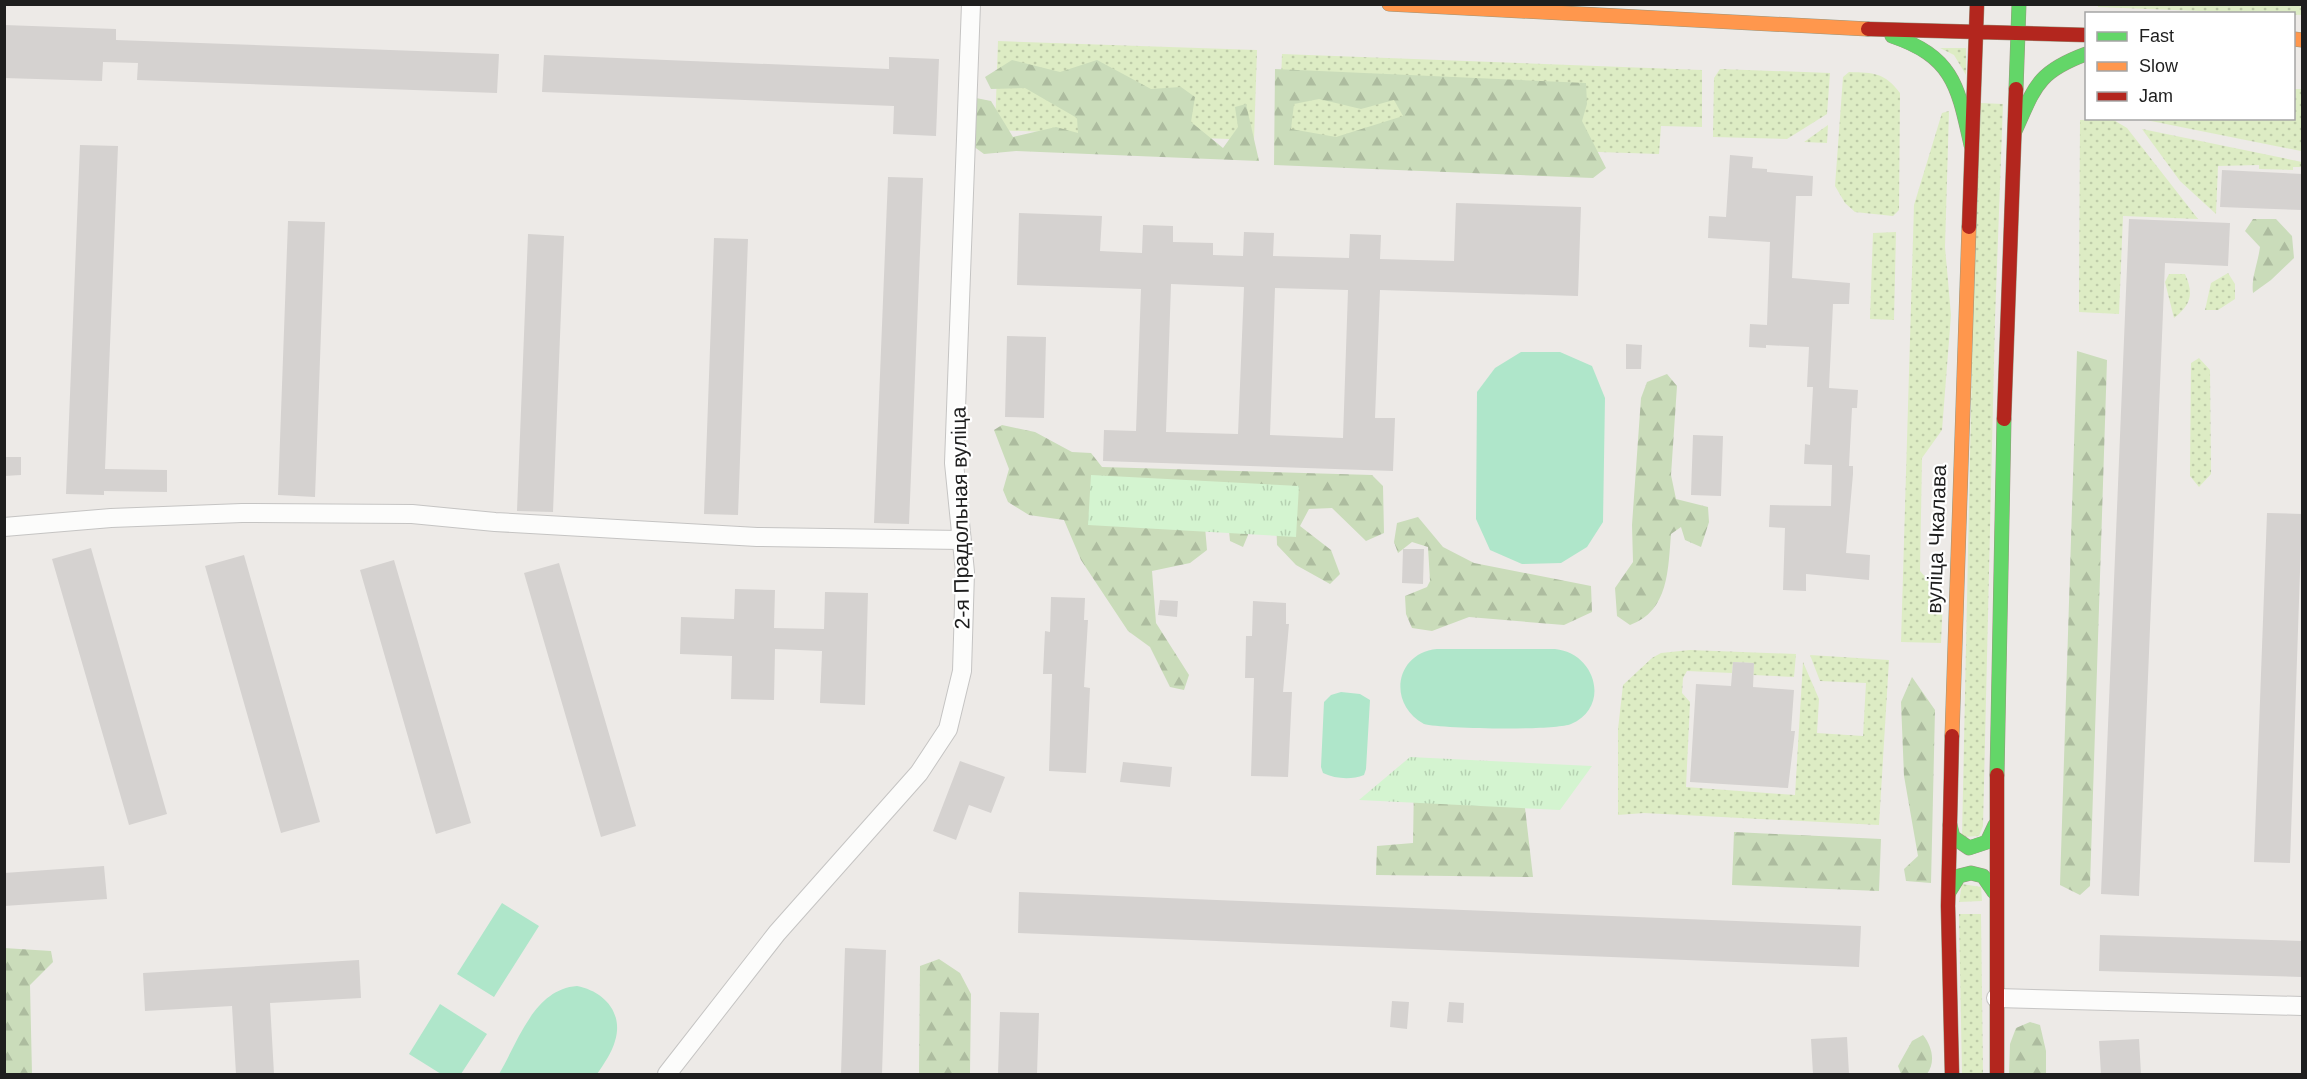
<svg xmlns="http://www.w3.org/2000/svg" width="2307" height="1079" viewBox="0 0 2307 1079" font-family="Arial,sans-serif">
<style>
.grass{fill:url(#grass-dots)}
.forest{fill:url(#forest-firs);fill-rule:evenodd}
.park{fill:url(#park-tufts)}
.pitch{fill:#afe6ca}
.building{fill:#d5d2d0;fill-rule:evenodd}
.lines{fill:none;stroke-linecap:round;stroke-linejoin:round}
.street-casing{stroke:#c5c4c3;stroke-width:20}
.fast-casing{stroke:#98967e;stroke-width:15}
.slow-casing{stroke:#98967e;stroke-width:15}
.jam-casing{stroke:#98967e;stroke-width:15}
.street{stroke:#fcfcfb;stroke-width:18}
.fast{stroke:#63d668;stroke-width:14}
.slow{stroke:#ff974d;stroke-width:14}
.jam{stroke:#b3261e;stroke-width:14}
.labels{text-anchor:middle;dominant-baseline:central;stroke-width:4.5;stroke-linejoin:round;paint-order:stroke}
.street-label{font-size:21px;fill:#1e1e1e;stroke:#fff}
</style>
<defs>
<pattern id="grass-dots" width="8" height="8" patternUnits="userSpaceOnUse" patternTransform="scale(1.5)"><rect width="8" height="8" fill="#ddecc4"/><path d="M2 2h.1M6 6h.1" fill="none" stroke="#bdcaa8" stroke-width="1.8" stroke-linecap="round"/></pattern>
<pattern id="forest-firs" width="22" height="20" patternUnits="userSpaceOnUse" patternTransform="scale(1.5)"><rect width="22" height="20" fill="#cadcba"/><path d="M5 1l3.5 6h-7zM16 11l3.5 6h-7z" fill="#adbc9f"/></pattern>
<pattern id="park-tufts" width="24" height="20" patternUnits="userSpaceOnUse" patternTransform="scale(1.5)"><rect width="24" height="20" fill="#d4f4d0"/><path d="M3 7l-1-3M5 7V3M7 7l1-3M15 17l-1-3M17 17v-4M19 17l1-3" fill="none" stroke="#b6d1b2"/></pattern>
</defs>
<rect width="100%" height="100%" fill="#edeae7"/>
<path class="grass" d="M2098,4L2302,5V15L2098,7Z
M998,41L1257,50L1254,140L995,130Z
M1940,48H1966V75L1954,55Z
M1282,54L1702,70V127L1661,126L1659,154L1279,141Z
M1720,69L1830,73L1827,114L1787,139L1713,137L1714,78Z
M1849,72C1874,73 1884,72 1900,93L1899,210L1893,216L1855,212L1845,203L1835,186L1843,77Z
M2294,89H2302L2301,151L2141,119L2294,118Z
M1981,103L2003,104L1995,319L1983,826L1979,836L1962,837L1973,314Z
M1949,111L1945,247L1951,315L1942,430L1922,458L1920,571L1943,597L1941,643L1901,642L1914,205L1942,113Z
M2112,119L2127,128L2198,219L2123,216L2119,314L2079,312L2080,120Z
M1828,125L1827,143L1804,142Z
M2142,129L2302,162V167H2293V170L2259,169V165L2218,166L2216,214L2180,181Z
M1896,232L1894,320L1870,319L1873,233Z
M2228,273L2235,284V299L2218,310H2205L2211,283Z
M2169,274H2185C2194,294 2191,305 2174,318L2165,282Z
M2199,358L2210,370L2211,474L2199,487L2190,476L2191,363Z
M1690,650L1796,654L1794,677L1753,675L1754,663L1733,662L1732,673L1687,671L1683,678L1682,693L1690,702L1686,787L1795,795L1803,662L1819,699L1817,733L1863,736L1866,683L1820,681L1810,655L1889,660L1879,825L1644,813L1618,815V729L1623,685L1652,658L1661,653Z
M1962,884L1981,887L1982,901L1959,902Z
M1959,914H1981L1983,1074H1962Z"/>
<path class="forest" d="M1012,60L1060,72L1097,60L1151,89L1181,87L1195,97L1191,122L1223,148L1238,127L1235,107L1246,104L1259,161L1016,151L984,154L973,146L976,98L991,101L1013,137L1056,127L1078,133L1077,118L1025,88L991,89L985,77Z
M1275,69L1586,83L1587,104L1582,121L1606,168L1593,178L1274,165ZM1319,99L1361,109L1394,100L1403,116L1336,137L1291,129L1294,104Z
M2253,219H2276L2292,236L2294,258L2271,280L2253,293C2251,278 2258,263 2260,247L2245,231Z
M2077,351L2107,360L2090,886L2080,895L2060,885Z
M1667,374L1677,386L1671,475L1676,499L1708,507L1709,522L1701,547L1685,540L1681,527L1671,534C1668,569 1669,611 1630,625L1617,616L1615,588L1633,562L1632,525L1641,398L1647,382Z
M1002,425L1035,432L1072,452L1091,453L1102,467L1372,475L1383,486L1384,533L1366,541L1332,508L1309,509L1300,526L1331,550L1340,574L1330,584L1296,565L1277,545L1276,516H1246L1248,535L1243,547L1230,541L1228,521L1205,527L1207,550L1190,563L1152,571L1156,623L1189,675L1184,690L1170,687L1150,647L1128,631L1081,560L1064,520L1029,515L1008,502L1003,490L1009,469L994,430Z
M1418,517L1443,547L1474,563L1591,586L1592,612L1564,625L1469,617L1432,631L1412,628L1406,614L1405,596L1427,587L1430,581L1428,547L1412,542L1398,553L1394,542L1397,523Z
M1912,677L1935,710L1931,883L1906,881L1904,869L1918,856L1904,776L1901,702Z
M1414,784L1523,791L1533,877L1376,875L1377,846L1413,843Z
M1734,832L1881,839L1879,891L1732,885Z
M4,948L51,951L53,962L30,985L32,1074H5Z
M939,959L960,973L971,994L970,1074H919L920,966Z
M2030,1022L2040,1025L2046,1051V1074H2009L2010,1044L2016,1028Z
M1923,1035C1932,1046 1936,1062 1927,1074H1901L1898,1066L1912,1041Z"/>
<path class="park" d="M1091,475L1299,486L1296,537L1088,525Z
M1410,757L1592,766L1560,810L1359,800Z"/>
<path class="pitch" d="M1521,352H1560L1592,366L1605,398L1603,522L1587,547L1561,563L1522,564L1490,550L1476,519L1477,392L1495,368Z
M1437,649H1555C1596,653 1611,707 1571,724C1554,731 1442,729 1424,724C1387,704 1395,653 1437,649Z
M1341,692L1360,694L1370,700L1366,769L1364,775C1351,780 1336,779 1323,773L1321,767L1324,702L1331,695Z
M502,903L539,926L494,997L457,974Z
M577,986C603,991 624,1012 615,1041C612,1052 604,1064 597,1074H499C518,1042 534,989 577,986Z
M440,1004L487,1034L461,1074H441L409,1054Z"/>
<path class="building" d="M4,25L116,29V40L499,54L497,93L137,80L138,63L103,62L102,81L4,78Z
M544,55L889,69V57L939,59L936,136L893,134L894,106L542,92Z
M80,145L118,146L105,469L167,470V492L104,491V495L66,494Z
M1730,155L1753,157L1752,168L1767,169V172L1813,176L1812,196H1796L1792,278L1850,283L1849,304H1833L1829,388L1858,390L1857,408H1852L1849,466H1853V474L1846,553L1870,555L1869,580L1806,574V591L1783,590L1785,528L1769,527L1770,505L1831,506L1832,465L1804,464L1805,444L1810,445L1813,387H1807L1809,347L1766,345V348L1749,347L1750,324L1767,325L1770,242L1708,238L1709,216L1726,217Z
M2222,170L2302,174V210L2220,207Z
M888,177L923,178L909,524L874,523Z
M1456,203L1581,207L1578,296L1380,290L1375,418H1395L1393,471L1103,461L1104,430L1136,431L1141,289L1017,285L1019,213L1102,216L1100,251L1142,253L1143,225L1173,226V242L1213,243V255L1243,256L1244,232L1274,233L1273,256L1349,258L1350,234L1381,235L1380,259L1454,261ZM1171,284L1244,287L1238,434L1166,432ZM1275,288L1348,290L1343,438L1270,435Z
M2129,219L2230,223L2228,266L2165,263L2139,896L2101,894Z
M288,221L325,222L315,497L278,495Z
M528,234L564,236L553,512L517,511Z
M714,238L748,239L738,515L704,514Z
M1007,336L1046,337L1044,418L1005,417Z
M1626,344L1642,345L1641,369H1626Z
M1693,435L1723,436L1721,496L1691,495Z
M4,457H21V475L4,476Z
M2267,513L2302,514L2290,863L2254,862Z
M91,548L167,814L129,825L52,559Z
M1403,549H1424L1423,584L1402,583Z
M244,555L320,822L281,833L205,566Z
M394,560L471,823L436,834L360,570Z
M559,563L636,826L601,837L524,573Z
M735,589L775,590L774,628L824,629L825,592L868,593L865,705L820,703L822,651L775,649L774,700L731,699L732,656L680,654L681,617L734,619Z
M1051,597L1085,598L1084,620H1088L1084,687L1090,688L1086,773L1049,771L1052,674H1043L1045,631L1050,632Z
M1160,600L1178,601L1177,617L1158,615Z
M1253,601L1286,603V624H1289L1283,692H1292L1288,777L1251,776L1254,678H1245L1246,636H1252Z
M1733,662L1754,663L1753,687L1794,690L1791,731H1795L1788,788L1690,782L1696,684L1731,686Z
M960,761L1005,777L991,813L969,805L956,840L933,831Z
M1123,762L1172,767L1170,787L1120,782Z
M104,866L107,899L4,906V873Z
M1019,892L1861,926L1859,967L1018,933Z
M2100,935L2302,941V977L2099,971Z
M845,948L886,950L882,1074H841Z
M359,960L361,998L270,1003L274,1074H236L232,1006L145,1011L143,973Z
M1392,1001L1409,1002L1407,1029L1390,1027Z
M1449,1002L1464,1003L1463,1023L1447,1022Z
M1000,1012L1039,1013L1037,1074H998Z
M1847,1037L1849,1074H1813L1811,1039Z
M2139,1039L2141,1074H2101L2099,1041Z"/>
<g class="lines">
<defs>
<path id="street" d="M4,527L111,518L242,513L412,514L495,522L757,537L961,540
M1996,998L2302,1006
M667,1074L777,933L919,773L948,729L962,671L965,572L954,463L971,4"/>
<path id="fast" d="M1892,36C1954,57 1958,87 1971,145
M2016,89L2019,4
M2015,131C2035,87 2037,72 2086,54
M1997,775L2004,419
M1950,825L1953,837L1969,848L1987,842L1995,825
M1949,892L1959,876L1971,873L1983,876L1994,892"/>
<path id="slow" d="M1389,4L1868,29
M2294,39L2302,40
M1952,736L1969,227"/>
<path id="jam" d="M1868,29L2086,35
M1969,227L1977,4
M2004,419L2016,89
M1952,736L1948,906L1952,1074
M1997,775V1074"/>
</defs>
<use href="#street" class="street-casing"/>
<use href="#fast" class="fast-casing"/>
<use href="#slow" class="slow-casing"/>
<use href="#jam" class="jam-casing"/>
<use href="#street" class="street"/>
<use href="#fast" class="fast"/>
<use href="#slow" class="slow"/>
<use href="#jam" class="jam"/>
</g>
<g class="labels">
<g class="street-label">
<text transform="translate(960 518) rotate(-91)">2-я Прадольная вуліца</text>
<text transform="translate(1936 539) rotate(-88)">вуліца Чкалава</text>
</g>
</g>
<rect width="2307" height="1079" fill="none" stroke="#1e1e1e" stroke-width="12"/>
<rect x="2085" y="12" width="210" height="108" fill="#ffffff" stroke="#a5a5a5" stroke-width="1.5"/>
<rect x="2097" y="32" width="30" height="9" fill="#63d668" stroke="#a5a5a5" stroke-width="1.5"/>
<text x="2139" y="42" font-size="18" fill="#1e1e1e">Fast</text>
<rect x="2097" y="62" width="30" height="9" fill="#ff974d" stroke="#a5a5a5" stroke-width="1.5"/>
<text x="2139" y="72" font-size="18" fill="#1e1e1e">Slow</text>
<rect x="2097" y="92" width="30" height="9" fill="#b3261e" stroke="#a5a5a5" stroke-width="1.5"/>
<text x="2139" y="102" font-size="18" fill="#1e1e1e">Jam</text>
</svg>
